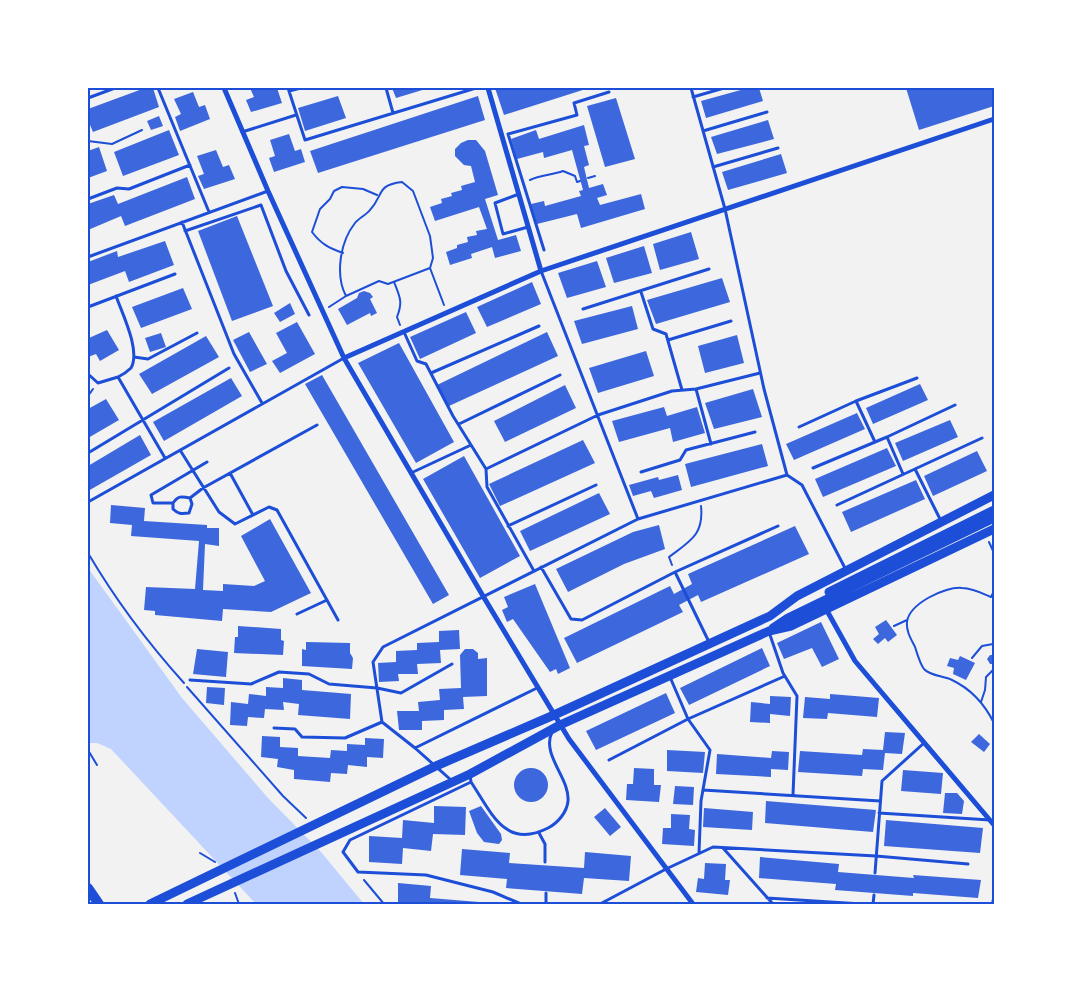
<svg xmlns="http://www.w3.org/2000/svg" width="1082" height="992" viewBox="0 0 1082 992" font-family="'PT Sans',sans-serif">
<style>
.water{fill:#bfd3fe}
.building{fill:#3d67dc}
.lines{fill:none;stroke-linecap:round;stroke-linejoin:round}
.path{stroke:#1d4ed8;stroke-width:2}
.service{stroke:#1d4ed8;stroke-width:3}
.minor{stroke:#1d4ed8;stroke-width:5}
.secondary{stroke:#1d4ed8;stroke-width:9}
.primary{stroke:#1d4ed8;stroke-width:10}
.neatline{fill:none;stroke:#1d4ed8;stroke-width:2}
</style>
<rect width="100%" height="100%" fill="#f2f2f2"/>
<path class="water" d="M88,568L182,698L268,798L321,852L364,904H256L111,749L97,743H88Z"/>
<path class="building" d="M145,88H153L159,107L93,132L88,120V109Z
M250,88H269L270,90L277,88L282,103L251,112L246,100L254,97Z
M392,88H429L396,98Z
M495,88H589L504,115Z
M748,88H759L763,101L706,118L701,101Z
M906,88H994V106L919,130Z
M193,92L199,107L205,105L210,119L180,131L175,117L181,114L174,99Z
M338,96L346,118L305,131L298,108Z
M478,96L485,120L318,173L310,151Z
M616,98L635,159L605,167L587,106Z
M159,116L163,126L151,130L147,121Z
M768,120L774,139L717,154L711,137Z
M584,125L589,145L584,146L589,165L584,167L589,188L603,184L607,195L597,198L600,205L641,194L645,209L581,228L577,214L537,224L531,204L544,201L545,206L581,196L579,191L583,190L572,150L544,158L543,152L517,159L511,139L536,130L539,139Z
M169,130L179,155L123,176L114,152Z
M289,134L295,151L301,149L305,162L274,172L269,158L275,156L270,140Z
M468,140H476L485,151L498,195L485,199L498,240L516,235L521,251L495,258L492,247L471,254L472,258L450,265L446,252L457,248V245L468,242L467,237L477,235L476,231L487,229L479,207L435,221L430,207L442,203L441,199L452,196L451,193L462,190L461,186L475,182L471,166L464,165L455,156V149L461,143Z
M99,147L107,171L88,178V151Z
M216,150L223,167L229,165L235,179L204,189L198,176L204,174L197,156Z
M781,154L787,173L728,190L722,172Z
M187,177L195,199L125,226L121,216L88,230V204L114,195L118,204Z
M237,216L273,306L232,321L198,231Z
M691,232L699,259L660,270L653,244Z
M165,241L174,265L129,282L125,271L88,285V262L117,251L118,257Z
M644,246L652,273L614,283L606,258Z
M597,261L606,287L567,298L558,273Z
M722,278L730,302L656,324L647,300Z
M532,282L541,304L487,327L477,307Z
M183,288L192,309L141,328L132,307Z
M364,291L370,293L373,297L370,299L377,313L371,316L370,313L347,325L338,309L357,298L359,293Z
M290,303L295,314L280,322L274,313Z
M632,306L638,329L582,344L574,321Z
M466,312L476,333L420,359L410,337Z
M297,322L315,354L280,373L272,361L287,353L276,333Z
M107,330L119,350L100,361L96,354L88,357V336L89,338Z
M249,332L267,364L250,372L233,340Z
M547,332L558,356L449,406L437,385Z
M161,333L166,347L150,352L145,338Z
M737,335L744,363L705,373L698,346Z
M206,336L219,357L152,394L139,374Z
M399,343L454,442L416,463L358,363Z
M646,351L654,376L598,393L589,368Z
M322,375L449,595L433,604L305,384Z
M231,378L242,396L164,441L153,422Z
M920,384L928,400L873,424L866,408Z
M565,385L576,408L505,442L494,421Z
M753,389L762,417L714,429L705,403Z
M106,399L119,420L88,438V409Z
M664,407L667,416L697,407L705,433L673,442L670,428L619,442L612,421Z
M857,413L865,429L794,460L786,444Z
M950,420L958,437L903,461L895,443Z
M140,435L151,455L88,491V466Z
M583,440L595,463L500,506L489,484Z
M762,444L768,466L691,487L685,464Z
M887,448L896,466L823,497L815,479Z
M977,451L987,471L933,496L924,476Z
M464,456L520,556L480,578L423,479Z
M678,475L682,490L654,498L651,491L633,496L629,485L658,477L659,480Z
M916,480L925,499L851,532L842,512Z
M599,493L610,514L530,551L520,531Z
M111,505L145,508L144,521L207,525V528H219V546L205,544L203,590L223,591V584L254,586L265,581L241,536L270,519L311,593L271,612L223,609L222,621L155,615V611L144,610L146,587L195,589L199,541L131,536L132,525L110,523Z
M659,525L665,549L624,564L568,592L556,569L633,532Z
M795,526L809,554L701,602L698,595L679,605L683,612L577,663L564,638L670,586L674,594L692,584L688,574Z
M535,584L570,668L558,674L556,669L550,672L513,619L507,622L502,610L508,607L504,597Z
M886,620L897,635L888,642L885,638L878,644L873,639L879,634L875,627Z
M821,622L839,659L822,667L812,648L784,659L777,643Z
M238,626L281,629V640L284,641L283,655L234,653L235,637H238Z
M459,630L460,649L440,650L441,663L417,664L418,674H398L399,681L379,682L378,663L396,662V651L417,650V643L439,642V631Z
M306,642L350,643V653L353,658L352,669L302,666V649L306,650Z
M762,648L770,666L689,705L680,688Z
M197,649L228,652L226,677L193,674Z
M465,649H473L478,653V659L487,658V696L463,697L464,709L444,710V720L422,721V730H399L397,711H419L418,702L440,700L439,689L461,688L460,655Z
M990,655H994V664H990L987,659Z
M960,656L975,663L966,680L953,674L954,668L947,666L950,658L958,660Z
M283,678L302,680V690L351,694L350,719L298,715L299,704L283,702L284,710L265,709L264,718L248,717L247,726L230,725L231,702L248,704L249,694L266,696V687L283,688Z
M207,687L225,688L224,705L206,703Z
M666,693L675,713L596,750L586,731Z
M830,694L879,698L877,717L828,713L827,719L803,718L805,697L830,699Z
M770,696L791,697L790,716L770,714V723L750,722L751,702L770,704Z
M885,732L905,733L902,754L885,753L883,770L863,769L862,776L798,772L800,751L862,755L863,749L883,750Z
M979,734L990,744L984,752L971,742Z
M262,736L280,737V747L298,748V756L330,758L331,750L347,751V744L365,745V738L384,739L383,758L367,757V767L348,765L347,774L331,773L330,782L294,779V770L277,767L278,759L261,757Z
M667,750L705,752L703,773L667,771Z
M772,751L789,752L788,770L771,769V777L716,774L717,754L771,758Z
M514 785a17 17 0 1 1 34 0a17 17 0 1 1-34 0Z
M634,768L654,769V785H661L659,802L626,800L627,784H633Z
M903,770L943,773L941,794L901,791Z
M675,786L694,787L693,805L673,804Z
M945,793H957L964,801L962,814L943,813Z
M766,801L876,810L873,832L765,823Z
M434,806L466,807L465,835L433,834L431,851L403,848L402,864L369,862V836L402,838L403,820L434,823Z
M481,806L501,834L502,840L499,844L484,842L477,833L469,811Z
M605,808L621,827L610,836L594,817Z
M704,808L753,812L752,830L703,827Z
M671,814L690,815L689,829L695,830L694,846L662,844L663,828H671Z
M886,820L983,828L980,853L884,846Z
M462,849L510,853L509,863L584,868L585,852L631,856L629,881L584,878L582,894L506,888L507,879L460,875Z
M760,857L839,864L838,872L914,878L913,875L981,880L978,898L913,893V896L835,890L836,884L759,878Z
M705,863L726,864L725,880H730L728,895L696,892L698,878L704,879Z
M398,883L431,886L430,898L491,903V904H398Z"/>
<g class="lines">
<path class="path" d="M88,141L112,144L142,130
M588,178L595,176
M530,180C540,175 552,175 563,171L575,176L577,182L580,181
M402,182L413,191L430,236L433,258L430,268L388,284L379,281L346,296C335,275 340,242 355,223C359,218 366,215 370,210C384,195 376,185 402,182Z
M343,253C329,248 321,244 312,232L320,209L330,199L334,191L342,187L363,189L377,195
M430,268L444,305
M394,282C400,297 403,302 397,317L400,325
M329,307L346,296
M88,396L93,389
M989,542L994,553
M88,553C115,599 148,643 184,683
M672,565L669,557C690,541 704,535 701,506
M994,591L991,597C982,593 972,588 962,588C945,586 909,604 907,622C906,631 911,639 915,647C917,653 920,664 924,669C930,676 944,676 952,680C971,689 985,705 994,723
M894,626L907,620
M972,658L982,646L993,644L994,645
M187,687L283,796L306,818
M981,702L985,690L986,677L994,669
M88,750L97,765
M200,853L215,862
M364,880L384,904
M235,893L239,904"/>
<path class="service" d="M158,88L209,212
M288,88L305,140L476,88
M386,88L393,113
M691,88L725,209L764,389L787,475L802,485L846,570
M289,91L301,88
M693,97L724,88
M88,98L115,88
M703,131L767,112
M242,132L296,115
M713,167L778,148
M519,194L495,203L503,234L528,227
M88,199L117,188L129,189L190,165
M182,222L234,354L262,403
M185,231L261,205L286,271L309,315
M544,250L508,134L577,115L574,103L609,92
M88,257L268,191
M541,271L638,519
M641,292L653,329L666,334L682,390
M116,296C122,313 141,351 131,368C128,371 122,375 118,377
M88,307L175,274
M583,309L709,269
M404,332L417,361L426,364L453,416L486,469L487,487L534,571
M668,340L731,321
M134,357L148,359L197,333
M431,373L539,326
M88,374L98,383L118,377L165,458
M696,389L711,444
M856,401L917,378
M459,424L560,375
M799,427L856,401L875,442
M887,437L903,474
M180,450L219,512L235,524L269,507L277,510L338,620
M88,453L229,368
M207,462L151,495L153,503H173C178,496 181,496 190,498L203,488L317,425
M813,468L887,437L955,405
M486,469L598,415L672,391L696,389L760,373
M915,469L941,521
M641,472L680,460L686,450L755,432
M230,473L253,515
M411,473L471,445
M88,502L344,358
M173,503V509C178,514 181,514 189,513L192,504L190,498
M837,505L982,438
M508,526L596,485
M541,567L571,619L582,620L675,572L778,526
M675,572L709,642
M297,614L327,600
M769,632L783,673L797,696L793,795
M670,677L688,719L710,750L701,801L699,853
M190,680L251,684L279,672L309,674L329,684L377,688L401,693L452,664
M274,728L295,729L302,737L345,738L382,722
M415,748L537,688
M609,760L688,719L785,676
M470,775L471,782C491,812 505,850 548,828C558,823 567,812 568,801C570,778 541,755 552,732
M451,780L415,748L382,722L373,662L383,647L638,519L787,475
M471,782L350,840L343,852L358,872L426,875L493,892L521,904
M703,790L880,801
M879,813L990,820
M539,833L545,844V862
M723,848L773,904
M875,873L882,781L924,743
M546,893V904
M767,898L862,904
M600,904L666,869L713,847L876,856L968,864
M873,904L874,895"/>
<path class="minor" d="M224,88L268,191L344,358L483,596L569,739L693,904
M488,88L541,271
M344,358L541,271L994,119
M826,609L855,661L994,825
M994,904V901"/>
<path class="secondary" d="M829,592L994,510
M773,628L788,618L994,518
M150,904L436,766L554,715L770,616L797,596L994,495
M187,904L470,774L560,725L769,631L791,626L994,529"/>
<path class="primary" d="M88,888L99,904"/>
</g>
<rect width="1082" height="992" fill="none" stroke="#ffffff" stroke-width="178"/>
<rect x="89" y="89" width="904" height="814" class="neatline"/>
</svg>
